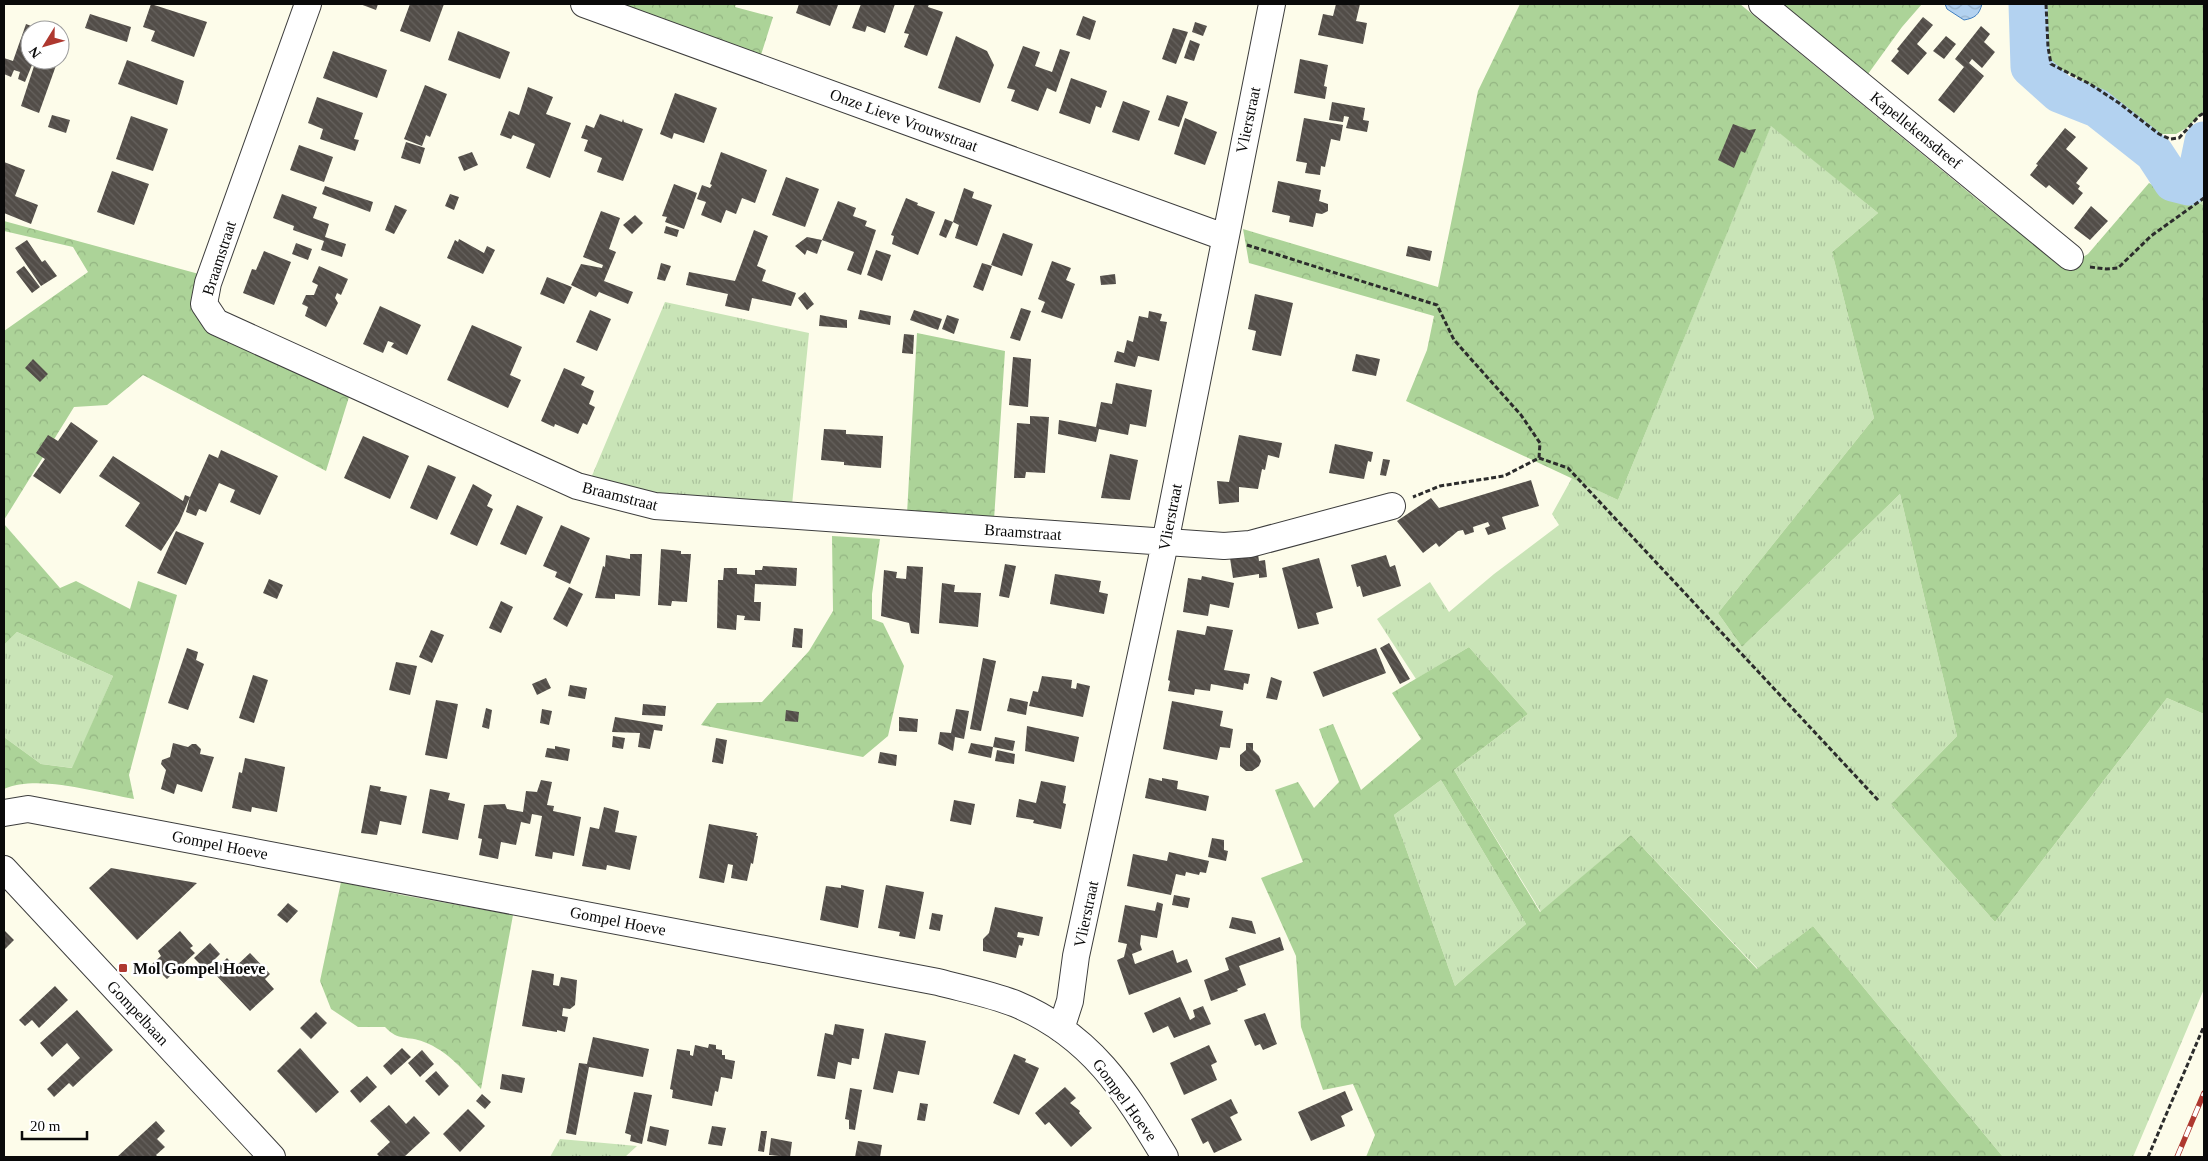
<svg xmlns="http://www.w3.org/2000/svg" width="2208" height="1161" viewBox="0 0 2208 1161" font-family="'Times New Roman',serif">
<style>
.grass{fill:url(#grass-tufts)}
.forest{fill:url(#forest-crowns);fill-rule:evenodd}
.water{fill:url(#water-waves);stroke:#407fc1}
.lines{fill:none;stroke-linecap:round;stroke-linejoin:round}
.river{stroke:#b3d2f0;stroke-width:39}
.building{fill:url(#building-back-hatch)}
.minor-casing{stroke:#3d3d3d;stroke-width:28}
.path{stroke:#2c2c2c;stroke-width:3;stroke-dasharray:5 2.5;stroke-linecap:butt}
.minor{stroke:#fff;stroke-width:26}
.rail-casing{stroke:#ae382f;stroke-width:5.5}
.rail{stroke:#fff;stroke-width:4;stroke-dasharray:11;stroke-linecap:butt}
.poi-dot{fill:#ae382f;stroke:#fff;stroke-width:2}
.labels{text-anchor:middle;dominant-baseline:central;stroke-width:5;stroke-linejoin:round;paint-order:stroke}
.street-label{font-size:16px;fill:#0a0a0a;stroke:#fff}
.poi-label{font-size:16px;font-weight:bold;fill:#0a0a0a;stroke:#fff;text-anchor:start}
</style>
<defs>
<pattern id="grass-tufts" width="24" height="20" patternUnits="userSpaceOnUse" patternTransform="scale(1.25)"><rect width="24" height="20" fill="#c9e4b7"/><path d="M3 7l-1-3M5 7V3M7 7l1-3M15 17l-1-3M17 17v-4M19 17l1-3" fill="none" stroke="#abc29c"/></pattern>
<pattern id="forest-crowns" width="20" height="18" patternUnits="userSpaceOnUse" patternTransform="scale(1.25)"><rect width="20" height="18" fill="#acd398"/><path d="M2 6a3 3 0 1 1 6 0M12 15a3 3 0 1 1 6 0" fill="none" stroke="#93b482"/></pattern>
<pattern id="water-waves" width="16" height="10" patternUnits="userSpaceOnUse" patternTransform="scale(1.25)"><rect width="16" height="10" fill="#b3d2f0"/><path d="M0 5q4-4 8 0t8 0" fill="none" stroke="#99b3cc"/></pattern>
<pattern id="building-back-hatch" width="6" height="6" patternUnits="userSpaceOnUse" patternTransform="scale(1.25)"><rect width="6" height="6" fill="#524d48"/><path d="M-1 5l2 2M0 0l6 6M5-1l2 2" fill="none" stroke="#66625e"/></pattern>
</defs>
<rect width="100%" height="100%" fill="#fdfcea"/>
<path class="grass" d="M1771,125L1878,213L1832,252L1874,418L1718,613L1742,647L1900,494L1957,736L1891,804L1995,922L2167,698L2204,714V989L2133,1157H2003L1813,926L1758,969L1631,835L1541,912L1454,770L1528,714L1469,647L1416,679L1377,619L1430,582L1449,612L1494,574L1559,525L1552,514L1572,478L1618,500Z
M2204,177V205L2174,196L2179,188L2194,192Z
M665,302L809,333L792,505L665,499L591,478Z
M17,632L113,676L73,768L41,764L4,737V645Z
M1441,780L1526,924L1455,986L1394,815Z
M560,1139L637,1146L625,1157H550Z"/>
<path class="forest" d="M615,4H736L735,7L773,17L760,58Z
M1520,4H1740L1984,205L2065,268L2088,254L2149,183L2174,196L2204,205V714L2167,698L1995,922L1891,804L1957,736L1900,494L1742,647L1718,613L1874,418L1832,252L1878,213L1771,126L1618,500L1406,401L1427,350L1434,316L1249,263L1243,229L1438,287L1478,91Z
M1784,4H1922L1902,27L1868,74L1782,7Z
M2046,4H2204V111L2188,127L2176,134H2159L2102,91L2051,64L2048,47Z
M4,221L199,274C191,302 189,311 210,334L349,397L326,471L143,375L107,405L74,407L4,520V331L88,272L73,247L4,231Z
M917,333L1005,351L994,520L907,514Z
M4,524L60,588L76,581L130,609L138,581L177,595L129,775L134,799C97,793 39,774 4,789V737L41,764L72,768L113,676L17,632L4,645Z
M832,536L880,539L872,594V619L883,623L904,666L888,736L863,757L701,725L717,703L762,702L809,651L833,611Z
M1469,647L1528,714L1454,770L1540,912L1631,835L1757,969L1813,926L2003,1157H1366L1375,1135L1353,1084L1323,1090L1301,1027L1296,956L1261,878L1303,862L1275,790L1298,782L1314,808L1339,782L1319,729L1333,724L1361,790L1421,739L1392,693ZM1441,780L1526,924L1455,986L1394,815Z
M341,882L402,895L513,915L481,1089C464,1071 448,1051 424,1042C407,1035 399,1042 385,1027H358L331,1009L320,981Z"/>
<path class="water" d="M1945,4H1982C1979,15 1975,18 1964,20L1947,9Z"/>
<g class="lines">
<path class="river" d="M2028,4L2030,67L2059,93L2097,108L2154,153L2173,182L2189,186L2199,165L2204,141"/>
</g>
<path class="building" d="M151,4L207,22L194,57L151,41L155,31L143,27Z
M360,4H378L376,10Z
M410,4H444L430,42L400,31Z
M799,4H834L838,5L830,26L796,13Z
M861,4H895L885,33L867,26L865,32L852,28Z
M915,4H929L928,7L943,12L927,56L904,47L909,34L904,33Z
M1336,4H1360L1356,21L1367,23L1363,44L1318,35L1323,14L1333,16Z
M90,14L131,27L127,42L85,28Z
M1083,16L1096,21L1090,40L1076,35Z
M1923,17L1933,25L1917,44L1927,53L1908,75L1891,61L1899,51L1897,49Z
M1195,22L1207,26L1203,36L1192,32Z
M26,24L42,30H30V60H34L25,82L18,79L20,72L14,70L11,77L4,74V58L13,61Z
M1981,26L1990,34L1984,42L1995,52L1982,68L1972,59L1969,63L1984,76L1954,113L1938,100L1964,67L1955,59Z
M1173,28L1188,32L1176,64L1162,59Z
M458,31L510,52L500,79L448,60Z
M956,36L987,51L994,65L980,103L938,88Z
M1946,36L1956,44L1944,59L1933,51Z
M1190,40L1200,44L1194,61L1184,58Z
M1023,46L1040,52L1035,66L1052,72L1060,49L1070,52L1056,92L1047,88L1038,111L1011,101L1015,90L1007,88Z
M333,51L387,70L377,98L323,78Z
M1300,59L1328,65L1324,86L1327,87L1325,99L1294,93Z
M36,60H58L39,113L21,106Z
M127,60L184,81L177,105L118,84Z
M1071,78L1107,91L1101,108L1096,106L1090,124L1059,113Z
M425,85L447,94L430,137L426,135L422,146L404,139Z
M528,87L553,97L546,114L571,123L550,178L526,168L535,144L513,135L511,139L500,135L509,111L519,115Z
M675,93L717,108L704,143L674,133L672,139L660,134Z
M1167,95L1188,102L1179,127L1158,120Z
M317,97L363,113L354,139L359,140L355,151L320,139L323,129L308,123Z
M1123,101L1150,111L1139,141L1112,132Z
M1332,102L1365,108L1363,120L1369,121L1367,132L1346,128L1349,117L1344,116L1343,122L1329,120Z
M600,114L622,122L623,119L624,122L643,129L623,181L597,172L602,158L584,151L588,140L581,138L586,125L594,128Z
M52,115L70,120L66,133L48,127Z
M131,116L168,129L153,171L116,159Z
M1185,118L1217,132L1205,165L1174,154Z
M1304,118L1343,125L1340,141L1331,139L1325,167L1321,166L1320,175L1305,173L1307,163L1296,161Z
M1733,124L1749,130L1756,129L1745,153L1741,151L1734,168L1718,160Z
M2065,128L2076,137L2066,149L2088,168L2076,183L2080,186L2078,189L2083,193L2073,205L2049,185L2046,188L2030,175L2038,165L2036,164Z
M406,142L425,148L420,164L401,158Z
M299,145L333,157L324,182L290,170Z
M472,152L478,165L464,171L458,157Z
M721,152L767,170L755,203L742,198L736,214L726,210L721,223L701,215L706,202L697,199L702,185L710,188L712,185L710,184Z
M4,162L25,170L15,196L38,205L31,224L4,213Z
M112,171L149,184L134,225L97,212Z
M786,177L819,189L805,227L772,215Z
M1278,181L1321,190L1319,201L1328,204V211L1322,214L1316,213L1313,227L1289,222L1290,216L1272,212Z
M674,184L697,193L684,229L665,222L667,217L662,216Z
M325,186L373,202L370,212L322,194Z
M964,188L974,192L972,198L992,205L977,246L955,238L959,225L953,222Z
M282,194L317,207L313,218L329,224L325,237L346,244L342,257L321,250L324,241L293,230L294,226L273,218Z
M450,194L459,197L454,210L445,206Z
M906,198L918,203L917,205L935,212L918,255L892,244L894,236L891,235Z
M838,201L856,208L853,216L867,221L865,226L876,230L861,275L847,270L854,252L822,240Z
M395,205L407,210L394,234L385,230Z
M2091,206L2108,221L2090,240L2074,228Z
M601,211L620,218L609,249L616,252L604,281L633,292L628,304L599,292L596,297L571,285L581,264L602,268L603,265L583,257Z
M635,215L643,223L632,234L623,225Z
M945,219L953,222L946,238L939,235Z
M666,226L679,230L677,237L664,233Z
M754,230L768,236L757,266L766,270L762,281L796,293L791,306L752,298L749,311L725,306L728,294L686,285L689,272L735,281Z
M1003,233L1033,244L1022,276L991,265Z
M807,237L822,240L817,254L807,250L805,255L795,246Z
M459,239L484,253L487,246L495,250L483,274L447,258L455,240L458,242Z
M27,240L42,262L45,260L57,276L41,286L15,248Z
M296,243L312,249L308,260L292,254Z
M1408,246L1432,251L1430,261L1406,256Z
M876,250L891,255L882,281L867,275Z
M264,251L291,262L274,305L243,293L252,269L256,270Z
M1052,261L1071,268L1066,280L1075,284L1062,319L1041,312L1045,302L1038,299Z
M661,263L671,266L665,281L657,279Z
M982,263L992,266L983,291L973,287Z
M24,266L40,287L32,293L16,272Z
M319,266L348,279L341,295L337,293L335,298L338,303L326,327L305,316L308,307L302,304L306,295H314L318,285L312,282Z
M1115,274L1116,284L1101,285L1100,276Z
M547,277L572,287L564,304L540,294Z
M805,292L814,304L807,310L798,298Z
M1255,294L1293,303L1281,356L1252,350L1256,331L1248,329Z
M380,306L421,325L407,355L391,347L394,343L388,341L383,353L363,344Z
M1021,308L1031,311L1020,341L1010,338Z
M590,310L611,319L597,351L576,342Z
M860,310L891,316L890,325L858,319Z
M914,310L942,319L938,330L910,320Z
M1149,311L1162,314L1160,321L1167,322L1159,361L1138,356L1135,367L1114,362L1117,351L1124,353L1127,340L1133,342L1139,316L1148,318Z
M820,315L847,320V328L819,326Z
M947,315L959,319L954,334L942,329Z
M472,325L522,347L510,375L521,380L508,408L447,380Z
M904,334L914,335L913,354L902,353Z
M1356,354L1380,359L1376,376L1352,371Z
M1013,357L1031,359L1028,407L1009,405Z
M33,359L48,374L40,382L25,368Z
M564,368L585,377L581,385L594,391L589,404L595,407L587,425L583,423L578,434L555,424L554,427L541,421Z
M1116,383L1152,390L1146,427L1130,424L1128,435L1099,429L1096,442L1058,434L1059,420L1096,427L1101,402L1112,404Z
M1030,416L1049,417L1045,473L1026,472L1025,478H1014L1017,423L1030,424Z
M71,422L98,441L60,494L33,476L45,459L36,453L48,435L58,441Z
M824,429L846,430V434L883,436L881,468L844,465V462L821,460Z
M1239,435L1282,443L1279,458L1268,455L1265,470L1262,469L1258,489L1239,487V502L1219,504L1217,481L1229,482Z
M363,436L409,456L390,499L344,478Z
M1335,444L1373,452L1371,462L1368,461L1364,479L1329,473Z
M221,450L278,476L260,515L230,502L235,490L219,483L206,512L199,509L196,516L186,512L190,497L179,523L161,551L125,526L140,503L99,476L113,456L183,501L185,495L190,497L209,454L218,458Z
M1110,454L1138,460L1130,500L1101,498Z
M1383,459L1390,460L1386,476L1380,475Z
M428,465L456,477L437,520L410,508Z
M1531,480L1539,506L1502,517L1506,529L1488,535L1485,528L1490,526L1488,522L1473,527L1474,532L1465,535L1463,530L1458,531L1439,547L1436,543L1423,553L1397,521L1431,498L1439,508Z
M473,484L492,495L487,506L493,509L477,546L450,534Z
M517,505L543,517L526,555L500,544Z
M561,525L590,538L570,584L555,577L557,572L543,566Z
M176,531L204,543L186,585L157,573Z
M661,549L681,551V554H691L687,602L672,601L671,606L658,605Z
M630,554H642L640,596L615,594V599L595,598L603,566L605,567L606,555L630,559Z
M1258,554L1259,561L1265,560L1267,577L1259,578V574L1233,578L1230,558Z
M1386,555L1390,567L1395,565L1401,586L1363,597L1360,586L1357,587L1351,565Z
M1319,558L1333,608L1316,613L1319,624L1298,629L1282,568Z
M1005,564L1016,566L1009,598L999,596Z
M763,566L797,568L796,586L755,584L754,602H761L760,621L744,620L745,616L737,615L736,630L717,628L718,580H723L724,568H737V574L755,575V570H762Z
M907,566L923,567L919,634L911,633L909,623L881,616L884,570L897,572L896,578L906,579Z
M1055,574L1101,581L1099,592L1108,594L1104,614L1050,604Z
M1202,576L1234,583L1229,608L1210,604L1208,616L1183,612L1188,578L1201,580Z
M269,579L283,585L277,599L263,593Z
M942,583L955,585L954,592L981,593L978,627L939,623Z
M569,587L583,594L567,627L553,619Z
M501,601L513,607L501,633L489,628Z
M1207,626L1233,630L1224,670L1250,674L1248,684L1244,683L1243,690L1211,684L1210,691L1195,689L1194,695L1168,691L1170,681L1168,680L1177,630L1205,635Z
M794,628L803,629L802,648L792,647Z
M431,630L444,635L432,663L419,657Z
M1389,643L1410,679L1400,684L1380,648Z
M187,648L198,652L196,660L204,664L188,710L168,703Z
M1376,648L1386,673L1323,697L1313,672Z
M983,658L996,661L981,731L970,729Z
M396,662L417,666L410,695L389,690Z
M253,675L268,680L254,723L239,718Z
M1042,676L1072,680L1071,688L1076,689L1077,683L1090,686L1083,717L1029,706L1033,691L1038,692Z
M1271,677L1282,681L1277,700L1266,698Z
M546,678L551,688L537,695L532,684Z
M570,685L587,688L585,699L568,696Z
M1010,698L1028,702L1026,715L1007,711Z
M436,700L458,704L447,759L425,755Z
M1172,701L1223,711L1220,726L1233,729L1230,748L1220,747L1217,760L1163,749Z
M643,704L666,706L665,716L642,715Z
M486,708L492,710L489,729L482,727Z
M542,709L552,711L549,725L540,723Z
M956,709L969,711L964,739L955,737L953,751L938,744L940,732L951,733Z
M786,710L799,712L798,722L785,721Z
M615,717L663,725L662,731L654,730L650,749L638,747L640,733L612,732Z
M899,717L918,719L917,732L899,731Z
M1027,726L1079,737L1074,762L1025,751Z
M613,736L625,738L623,749L612,747Z
M995,737L1015,741L1013,751L993,747Z
M716,738L727,740L723,764L712,762Z
M173,743L188,747L192,744H196L201,749L200,754L214,757L202,792L177,784L174,794L161,789L166,770L161,764L162,760L170,757Z
M971,743L993,747L991,758L968,753Z
M1246,743H1253V750L1259,756L1261,761L1259,766L1252,771H1246L1240,766V755L1246,750Z
M555,746L570,749L568,761L545,757L547,748L555,749Z
M997,750L1015,754L1014,764L995,761Z
M880,752L897,755L896,766L878,763Z
M245,758L285,767L277,812L252,807L251,812L232,808L239,772L242,773Z
M1149,778L1162,781V778L1178,781L1177,789L1209,796L1206,811L1145,798Z
M541,780L552,782L547,805L554,806L553,811L581,817L574,856L553,852L552,859L535,856L542,816L532,814L530,824L521,822L516,845L501,842L498,859L479,855L482,839L478,838L484,805L505,804L507,809L523,812L526,791L537,792Z
M1041,781L1066,786L1063,803L1066,804L1061,829L1033,823L1034,820L1016,817L1019,799L1036,803Z
M370,785L381,787L380,791L407,796L401,825L380,821L377,835L361,833Z
M430,789L450,793L448,800L465,804L458,840L422,833Z
M954,800L975,804L971,825L950,821Z
M604,807L619,811L615,832L637,836L630,870L607,865L606,870L582,866L590,827L599,829Z
M709,824L757,833L756,836H758L753,864L751,863L747,881L731,878L733,865L728,864L724,883L699,878Z
M1212,838L1224,840V850L1228,851L1226,861L1208,857Z
M1169,852L1209,861L1206,873L1200,872L1199,875L1186,872L1185,876L1176,874L1171,895L1127,886L1133,854L1167,861Z
M111,868L197,883L137,940L89,888Z
M841,885L864,890L858,928L820,920L826,886L841,888Z
M886,885L924,892L915,939L899,936L900,932L878,928Z
M1174,895L1190,898L1188,908L1172,905Z
M1157,902L1163,904L1157,938L1141,935L1140,944L1142,950L1132,954L1135,964L1173,950L1177,963L1187,959L1192,972L1129,995L1117,960L1124,957L1127,944L1118,942L1125,905L1155,911Z
M288,903L298,911L287,923L277,915Z
M995,907L1043,917L1039,936L1018,932L1017,937L1024,938L1022,946L1019,945L1016,958L983,951V939L989,933Z
M932,913L943,915L940,931L929,929Z
M1232,917L1252,921L1256,934L1229,928Z
M4,930L14,940L4,950Z
M180,931L193,946L190,948L195,953L167,979L152,964L161,956L158,951Z
M1280,937L1284,950L1239,966L1246,985L1237,989L1238,991L1211,1001L1204,980L1229,970L1225,958Z
M210,943L220,954L205,969L194,958Z
M250,953L270,974L265,979L274,989L250,1011L213,972L227,958L235,967Z
M532,970L554,974L553,985L559,986L561,977L577,980L575,1005L570,1009L563,1008L562,1016L568,1017L565,1032L557,1030V1032L522,1026Z
M55,986L68,1000L39,1028L32,1020L25,1026L19,1020Z
M1180,997L1190,1020L1195,1017L1193,1010L1203,1006L1211,1024L1174,1038L1168,1026L1153,1033L1144,1013Z
M77,1010L113,1050L73,1087L69,1083L54,1097L47,1089L80,1058L67,1043L52,1057L40,1043Z
M316,1012L327,1023L311,1039L300,1028Z
M1265,1013L1277,1044L1263,1050L1260,1044L1255,1046L1244,1020Z
M835,1024L864,1029L859,1059L852,1058L851,1065L838,1062L835,1079L817,1076L825,1033L833,1035Z
M885,1033L926,1041L919,1075L898,1071L893,1093L873,1089Z
M593,1037L649,1049L643,1077L589,1067L576,1135L566,1133L579,1063L587,1064Z
M709,1044L716,1045V1049L722,1050V1055H725V1059L735,1061L732,1079L721,1077L718,1092L715,1091L712,1106L672,1098L673,1090L670,1089L677,1049L690,1051V1055L693,1056L695,1045L708,1048Z
M1209,1045L1217,1062L1211,1065L1217,1080L1184,1095L1170,1063Z
M300,1048L339,1092L316,1113L277,1071Z
M402,1048L411,1057L391,1075L383,1066Z
M422,1050L434,1064L420,1077L408,1063Z
M1014,1054L1026,1059L1025,1062L1039,1068L1019,1115L993,1103Z
M436,1071L449,1086L439,1096L425,1081Z
M502,1074L525,1078L522,1093L500,1089Z
M367,1076L377,1087L360,1103L350,1091Z
M1065,1087L1076,1098L1070,1103L1080,1111L1079,1113L1092,1128L1071,1147L1049,1122L1045,1125L1035,1113Z
M850,1088L862,1090L855,1130L849,1129V1120L845,1119Z
M1345,1091L1353,1110L1341,1116L1345,1126L1311,1141L1298,1112Z
M634,1092L652,1095L642,1144L630,1141L631,1135L625,1133Z
M482,1094L491,1102L485,1109L476,1101Z
M1231,1099L1238,1113L1230,1117L1242,1140L1214,1153L1208,1141L1203,1144L1191,1119Z
M920,1103L928,1104L925,1121L917,1120Z
M389,1105L406,1124L414,1116L430,1133L404,1157H380L377,1154L390,1142L370,1121Z
M468,1109L485,1126L460,1152L443,1134Z
M156,1121L165,1131L157,1139L165,1147L156,1155L158,1157H117Z
M650,1126L669,1130L666,1146L647,1141Z
M712,1126L726,1128L722,1146L708,1144Z
M761,1131H767L764,1152L758,1151Z
M771,1138L792,1142L790,1157L769,1155Z
M858,1141L882,1145L880,1157H855Z"/>
<g class="lines">
<defs>
<path id="minor" d="M308,4L208,283L204,304L216,322L577,486L655,506L1224,546L1250,544L1392,506
M584,4L1224,237
M1762,4L2070,257
M4,813L28,809L938,982C964,989 991,994 1016,1004C1092,1036 1125,1091 1165,1157
M4,869L272,1157
M1061,1029L1070,1001L1076,956L1165,543L1272,4"/>
</defs>
<use href="#minor" class="minor-casing"/>
<path class="path" d="M2046,4L2048,47L2051,64L2090,84L2119,103L2159,134L2170,139L2179,138L2199,116L2204,113
M1247,245L1437,305L1454,340L1521,415L1540,443L1539,458L1504,476L1440,486L1413,497
M2090,267L2106,269L2118,268L2151,236L2204,198
M1539,458L1568,468L1878,800
M2148,1157L2204,1026"/>
<use href="#minor" class="minor"/>
<defs>
<path id="rail" d="M2177,1157L2204,1093"/>
</defs>
<use href="#rail" class="rail-casing"/>
<use href="#rail" class="rail"/>
</g>
<rect class="poi-dot" x="118" y="963" width="10" height="10" rx="2.5"/>
<g class="labels">
<g class="street-label">
<text transform="translate(904 120) rotate(20)">Onze Lieve Vrouwstraat</text>
<text transform="translate(1248 120) rotate(-78)">Vlierstraat</text>
<text transform="translate(1916 130) rotate(39)">Kapellekensdreef</text>
<text transform="translate(219 258) rotate(-72)">Braamstraat</text>
<text transform="translate(620 496) rotate(14)">Braamstraat</text>
<text transform="translate(1170 517) rotate(-79)">Vlierstraat</text>
<text transform="translate(1023 532) rotate(4)">Braamstraat</text>
<text transform="translate(220 845) rotate(11)">Gompel Hoeve</text>
<text transform="translate(1086 914) rotate(-78)">Vlierstraat</text>
<text transform="translate(618 921) rotate(11)">Gompel Hoeve</text>
<text transform="translate(138 1013) rotate(47)">Gompelbaan</text>
<text transform="translate(1125 1100) rotate(54)">Gompel Hoeve</text>
</g>
<g class="poi-label">
<text x="133" y="968">Mol Gompel Hoeve</text>
</g>
</g>
<rect width="2208" height="1161" fill="none" stroke="#0a0a0a" stroke-width="10"/>
<g transform="translate(45 45) rotate(233)"><circle r="24" fill="#ffffff" stroke="#9d9d9d"/>
<path d="M0-4L9 19L0 12L-9 19Z" fill="#ae382f"/>
<text y="-8" font-size="14" font-weight="bold" text-anchor="middle" fill="#0a0a0a">N</text>
</g>
<path d="M22 1131v8h65v-8" fill="none" stroke="#0a0a0a" stroke-width="2.5"/>
<text x="30" y="1131" font-size="15" fill="#0a0a0a" stroke="#ffffff" stroke-width="4" paint-order="stroke">20 m</text>
</svg>
